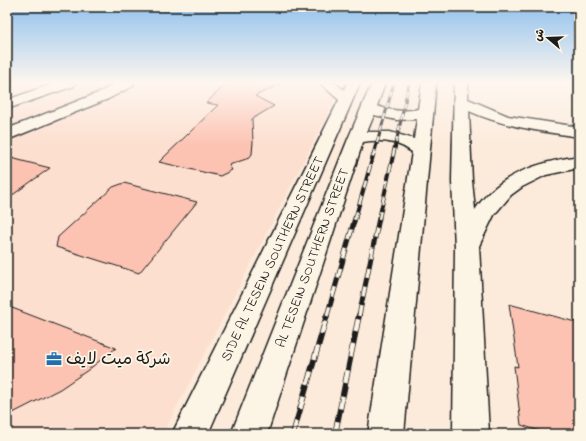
<svg xmlns="http://www.w3.org/2000/svg" width="586" height="441" viewBox="0 0 586 441" font-family="'Indie Flower','Playpen Sans Arabic',sans-serif">
<style>
.built{fill:#fcdfcf}
.building{fill:#fcc3b3;stroke:#1c1c1c}
.lines{fill:none;stroke-linecap:round;stroke-linejoin:round}
.minor-casing{stroke:#1c1c1c;stroke-width:3}
.highway-casing{stroke:#1c1c1c;stroke-width:3}
.minor{fill:#fcf5e5;fill-rule:evenodd}
.highway{fill:#fcf5e5;fill-rule:evenodd}
.rail-far3-casing{stroke:#1c1c1c;stroke-width:3}
.rail-far2-casing{stroke:#1c1c1c;stroke-width:4}
.rail-far1-casing{stroke:#1c1c1c;stroke-width:5}
.rail-casing{stroke:#1c1c1c;stroke-width:6}
.rail-far3{stroke:#fcf5e5;stroke-width:2;stroke-dasharray:6;stroke-linecap:butt}
.rail-far2{stroke:#fcf5e5;stroke-width:2.5;stroke-dasharray:8;stroke-linecap:butt}
.rail-far1{stroke:#fcf5e5;stroke-width:3.5;stroke-dasharray:10;stroke-linecap:butt}
.rail{stroke:#fcf5e5;stroke-width:4.5;stroke-dasharray:13;stroke-linecap:butt}
.labels{text-anchor:middle;dominant-baseline:central;stroke-width:3.5;stroke-linejoin:round;paint-order:stroke}
.street-label{font-size:14px;fill:#1c1c1c;stroke:#fcf5e5}
.near-poi-label{font-size:17px;fill:#1c1c1c;stroke:#fcf5e5;text-anchor:start}
</style>
<rect width="100%" height="100%" fill="#fcebdb"/>
<filter id="ink" filterUnits="userSpaceOnUse"><feTurbulence type="fractalNoise" baseFrequency=".025" numOctaves="2"/><feDisplacementMap in="SourceGraphic" scale="8" xChannelSelector="R" yChannelSelector="G"/><feConvolveMatrix kernelMatrix="1 2 1 2 8 2 1 2 1" color-interpolation-filters="sRGB"/></filter>
<g filter="url(#ink)">
<path class="built" d="M7,83H344L163,434H7Z"/>
<path class="building" d="M227,83H283L255,96L274,106L252,119L253,142L252,154L249,158L229,165L232,170L220,176L159,162L218,105L206,103Z
M7,157L50,168L7,199Z
M124,183L197,202L139,273L56,247L58,237L113,187Z
M509,304L579,323V434H549L521,425L514,366L518,367Z
M7,306L116,348L88,370L60,389L7,416Z"/>
<g class="lines">
<defs>
<path id="minor" d="M55,83H75L74,86L7,109V100Z
M117,83H134L133,86L108,99L7,140V129L98,93Z
M320,83H335L344,90L347,83H360L208,434H172L339,100Z
M454,83H468V99L508,116L579,127V137C541,131 504,127 469,111L472,181L475,210C498,174 539,162 579,156V168L546,175L522,187L511,195L494,215L479,246L489,434H453L455,247L452,181Z"/>
<path id="highway" d="M372,83H385L377,106C390,111 404,112 418,109L422,83H436L404,434H368L412,152C397,141 381,139 363,142L267,434H231L348,139ZM374,115L397,120L417,119L414,139L390,132H367Z"/>
</defs>
<use href="#minor" class="minor-casing"/>
<use href="#highway" class="highway-casing"/>
<use href="#minor" class="minor"/>
<use href="#highway" class="highway"/>
<defs>
<path id="rail-far3" d="M377,143L394,83
M396,143L409,83"/>
<path id="rail-far2" d="M355,219L377,142
M379,219L396,142"/>
<path id="rail-far1" d="M327,316L355,218
M359,316L379,218"/>
<path id="rail" d="M293,434L327,315
M335,434L359,315"/>
</defs>
<use href="#rail-far3" class="rail-far3-casing"/>
<use href="#rail-far2" class="rail-far2-casing"/>
<use href="#rail-far1" class="rail-far1-casing"/>
<use href="#rail" class="rail-casing"/>
<use href="#rail-far3" class="rail-far3"/>
<use href="#rail-far2" class="rail-far2"/>
<use href="#rail-far1" class="rail-far1"/>
<use href="#rail" class="rail"/>
</g>
</g>
<linearGradient id="sky" x2="0" y2="1"><stop stop-color="#8fc1ee"/><stop offset="0.57" stop-color="#fef6ef"/><stop offset="1" stop-color="#fef6ef" stop-opacity="0"/></linearGradient>
<rect width="586" height="145" fill="url(#sky)"/>
<defs>
<symbol id="office-bare" viewBox="-9 -9 18 18"><path d="M-6-3h4V-5.5h4V-3h4V5H-6ZM-1-4.5V-3h2v-1.5ZM-6 0V1H6V0Z" fill="#1f6fb2" stroke="#fcf5e5" stroke-width="2.5" paint-order="stroke"/></symbol>
</defs>
<g fill-rule="evenodd">
<use href="#office-bare" x="43" y="348" width="22" height="22"/>
</g>
<g class="labels">
<g class="street-label">
<text transform="translate(313 258) rotate(-70)">AL TESEIN SOUTHERN STREET</text>
<text transform="translate(273 259) rotate(-65)">SIDE AL TESEIN SOUTHERN STREET</text>
</g>
<g class="near-poi-label">
<text x="66" y="359">شركة ميت لايف</text>
</g>
</g>
<rect width="586" height="441" fill="none" stroke="#fcf5e5" stroke-width="24"/>
<rect x="12" y="12" width="562" height="417" fill="none" stroke="#1c1c1c" stroke-width="1.5" filter="url(#ink)"/>
<g transform="translate(548 38) rotate(289)" stroke="#fcf5e5" stroke-width="3" paint-order="stroke">
<path d="M0-3L7 15L0 10L-7 15Z" fill="#1c1c1c"/>
<text y="-6" font-size="11" font-weight="bold" text-anchor="middle" fill="#1c1c1c">ش</text>
</g>
</svg>
